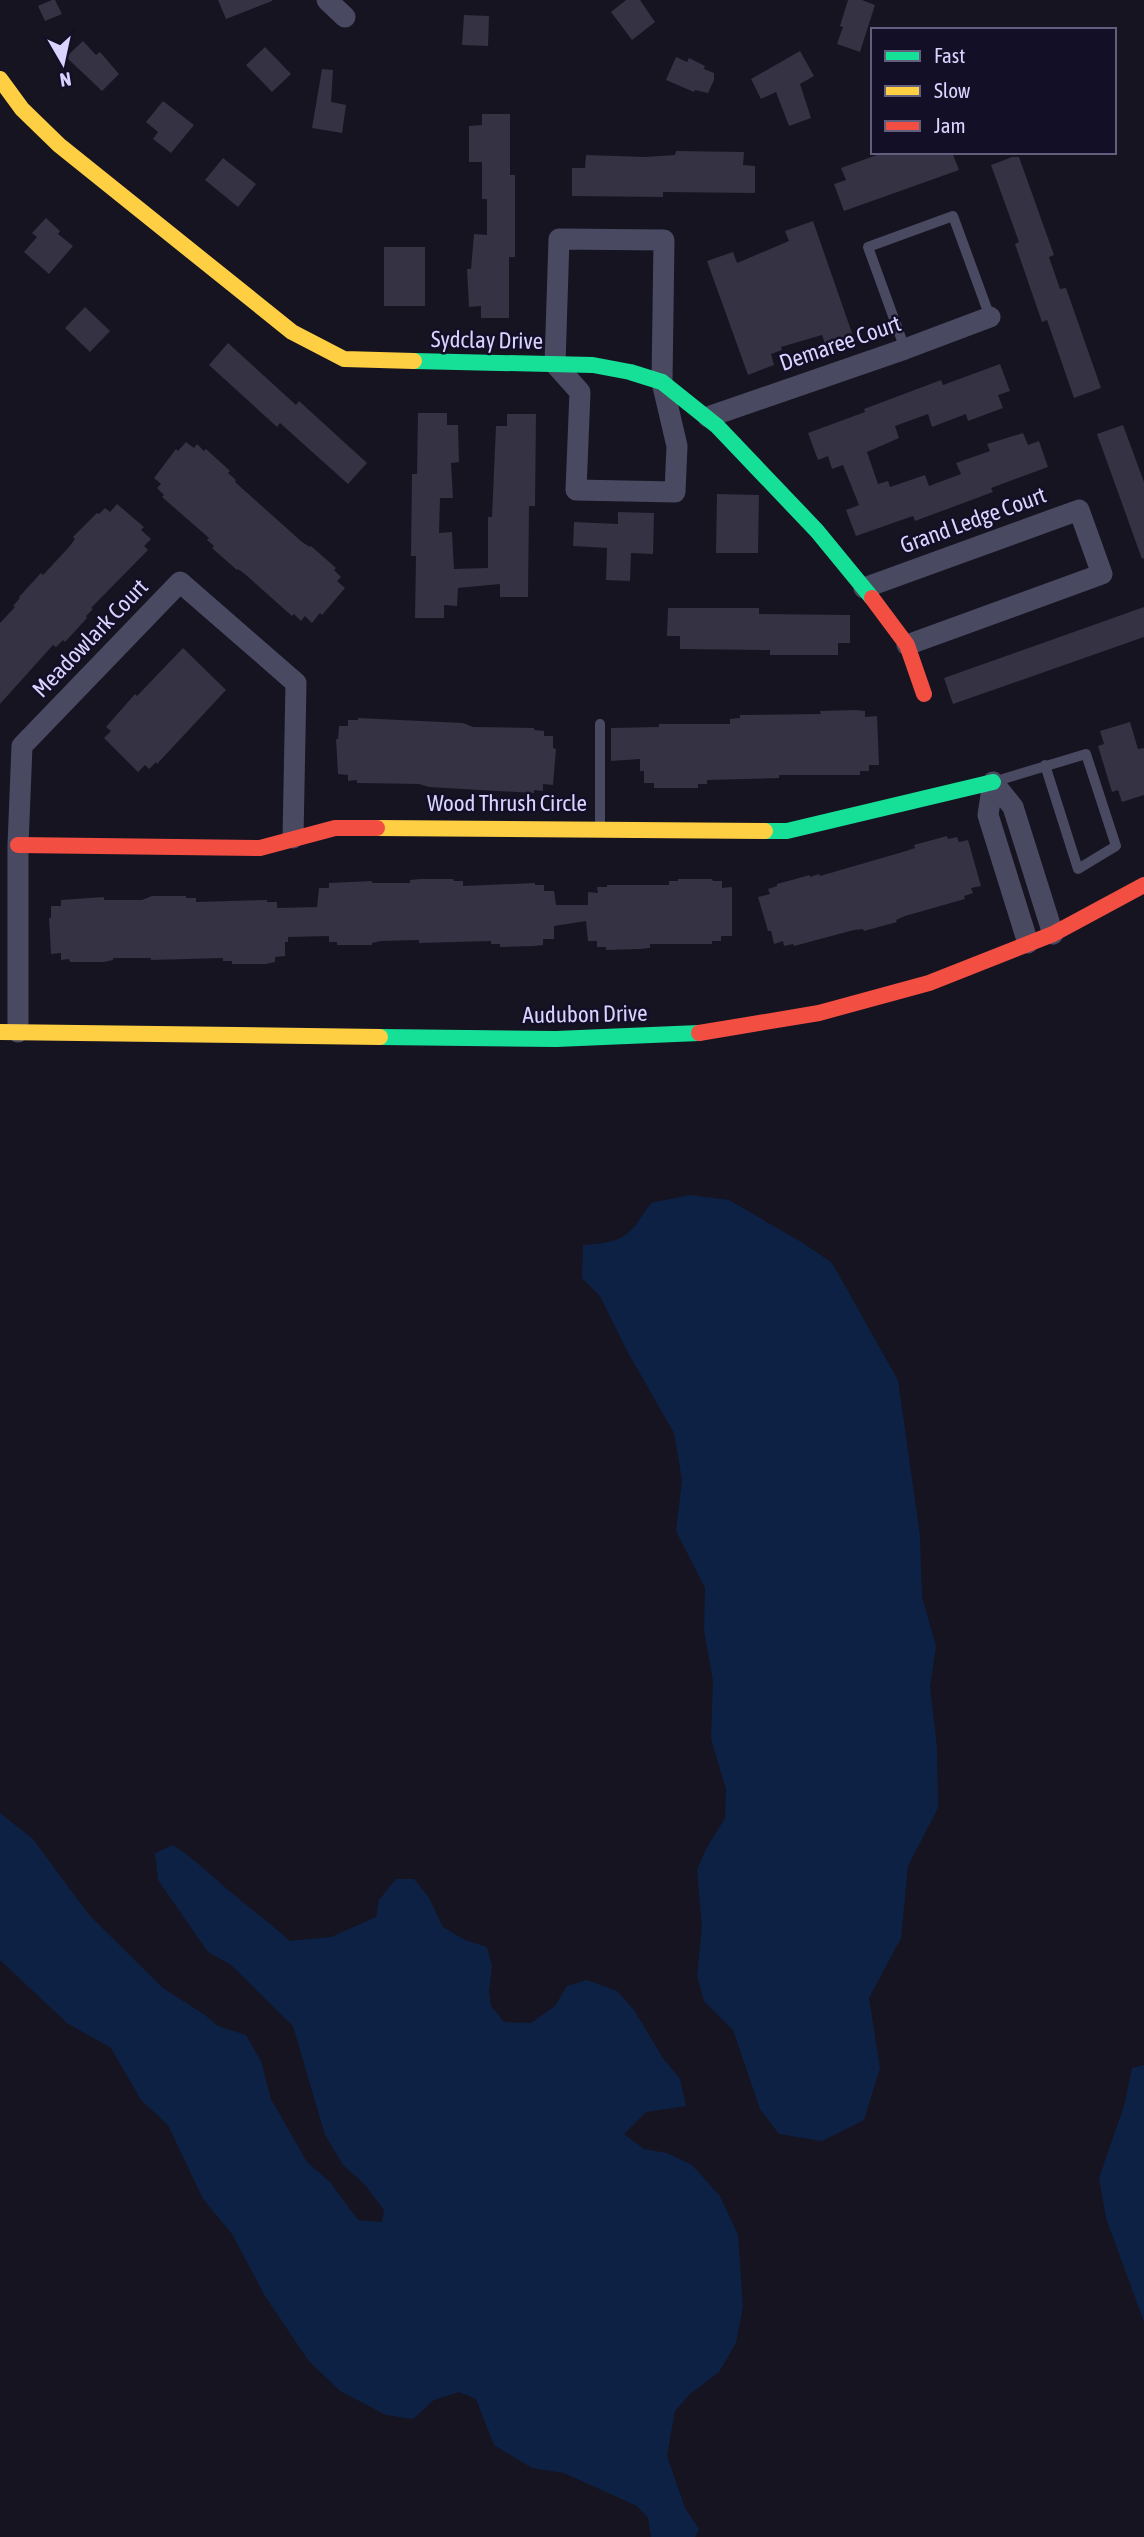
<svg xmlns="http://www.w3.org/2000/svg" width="1144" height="2537" viewBox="0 0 1144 2537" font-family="'Asap Condensed',sans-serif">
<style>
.water{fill:#0d2144}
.building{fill:#343243}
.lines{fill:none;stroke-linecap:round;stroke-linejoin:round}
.lane{stroke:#4a4962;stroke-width:10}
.street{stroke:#4a4962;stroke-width:21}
.fast{stroke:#16e098;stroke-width:16}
.slow{stroke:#ffcf43;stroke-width:16}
.jam{stroke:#f24e42;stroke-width:16}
.labels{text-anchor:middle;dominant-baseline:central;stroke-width:5;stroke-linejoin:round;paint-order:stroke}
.street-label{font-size:23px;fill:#d9d4ff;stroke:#130f26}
</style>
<rect width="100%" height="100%" fill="#161421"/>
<path class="water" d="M690,1195L729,1200L803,1243L832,1263L898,1380L920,1536L922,1597L936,1646L930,1687L937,1747L938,1808L908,1866L901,1938L869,1998L880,2068L864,2120L822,2141L779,2134L760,2109L733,2030L704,2001L697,1976L702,1927L697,1870L706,1849L725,1818L726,1789L711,1739L713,1681L704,1631L705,1588L676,1531L682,1480L674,1433L627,1351L600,1296L582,1278L583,1245C626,1242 627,1238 651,1203Z
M0,1813L33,1839L89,1915L163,1988L205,2015L218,2026L246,2035L261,2061L271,2099L307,2162L330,2182L358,2220L382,2222L384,2210L365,2185L343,2165L325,2135L293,2026L231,1965L208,1952L158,1880L155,1853L173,1845C193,1858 209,1873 227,1889C248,1907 270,1923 290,1941L331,1937L376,1917L379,1900L396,1879H414L428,1896L443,1927L465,1940L487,1947L492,1966L489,1992L491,2006L504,2022L531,2023L555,2006L567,1986L587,1980L617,1991L634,2010L663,2058L680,2079L686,2106L646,2112L624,2134L644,2149L667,2153L692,2165L720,2196L738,2235L743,2306L736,2343L719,2372L689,2395L675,2411L667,2456L685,2508L699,2529L695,2537H651L648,2518L637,2506L564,2473L532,2468L494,2445L476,2399L459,2392L434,2400L413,2419L386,2415L340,2391L308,2360L265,2296L232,2234L203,2199L168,2125L141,2100L111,2048L67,2023L0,1960Z
M1144,2065V2322L1106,2218L1099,2178L1124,2106L1132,2068Z"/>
<path class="building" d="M52,0H55L62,14L45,21L38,6Z
M218,0H272V1L226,19Z
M626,0H640L655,22L632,40L611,12Z
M848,0H862L875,5L860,52L837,44L843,27L840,26Z
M464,15L489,16L488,46L462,45Z
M83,41L96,55L100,52L119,74L102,91L66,57Z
M265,47L291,74L272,92L246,65Z
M800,51L814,76L800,84L811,118L789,126L776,92L761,99L751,79Z
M676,57L687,62L689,58L705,66L704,69L714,73V80L708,93L695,90L694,92L666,80Z
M322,69L333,70L331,102L346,105L342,133L312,128Z
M163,101L194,125L171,153L153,139L158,132L146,122Z
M482,114H510V175H515V257H509V318H481V306L469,307L467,269H471L474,234L487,235V199H482V162H469V126L482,125Z
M676,151L744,152L743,165L755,166V193L663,192V197L572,196V168H585L586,155L645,157L675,155Z
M885,152H952L959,170L844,211L834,184L846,180L841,168Z
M1012,157H1019L1054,255L1049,257L1060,289L1066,288L1101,388L1074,398L1047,320L1042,322L1015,244L1019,242L991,165Z
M223,158L256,184L238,207L205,180Z
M46,218L60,231L58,234L73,246L49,274L24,252L37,237L32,233Z
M813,221L853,336L826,346L822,335L781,347L782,350L771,354L774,365L748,375L707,261L733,252L737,263L789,241L785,231Z
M384,247H425V306H384Z
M85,307L110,331L90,352L65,328Z
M228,343L296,405L299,401L367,463L348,484L280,423L277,427L209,365Z
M1000,364L1010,391L998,395L1003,408L968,421L966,414L932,427L928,414L895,426L899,438L867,452L878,484L888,481L890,487L925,475L929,486L961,474L956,463L990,451L987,444L1023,433L1028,445L1039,441L1048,467L991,488L993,492L915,521L913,516L856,536L846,510L859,505L843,465L832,469L828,456L818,460L808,433L865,412L864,409L941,380L943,385Z
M418,413H447V425H458L459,462L451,463L453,498H440L439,533L452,532L454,569L488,568V517H492L496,426H507V414H536L535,506H529L528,597H500V584L458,588L457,606L444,605V618H415L416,556H411L412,474H417Z
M1123,425L1144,482V558L1142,559L1097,434Z
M186,442L194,448L197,444L204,451L206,449L230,471L228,473L236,480L235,482L302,542L310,547L311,546L336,568L334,570L341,577L337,581L345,588L322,615L320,613L312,623L305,616L301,621L294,614L292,616L246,575L238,569L237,570L212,548L214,546L207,540L209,538L162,497L164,495L157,488L161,484L154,478L176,449L178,451Z
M717,494L759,495L758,553H716Z
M117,504L144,527L141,530L151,539L144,546L148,550L91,608L93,609L86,616L87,618L65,642L63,640L56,647L53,645L0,704V623L15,607L13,606L20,598L19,597L41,573L43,575L69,547L75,539L73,537L97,513L99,514L105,508L110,512Z
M618,512L654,513L653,554L631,553L630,581L606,580L607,548L573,546L574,522L618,524Z
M1144,607V637L953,704L944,678Z
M668,608H759V614L850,615V643H838V655H770V650L680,649V636H667Z
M183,648L226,690L157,764L156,762L149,769L145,765L138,772L104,738L111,731L106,727L135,694L137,696Z
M855,710L865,711V717L877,716L879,765H869V771H860V775H779V778L707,780V784H698V788H654V783H644V771H640V759L611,761V728L659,727V724H730V719L740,718V715L821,714L820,711Z
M358,718L463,723L473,727L534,728V730L544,731V736H553V748L556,749L553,785L543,784V791L534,790V793L429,787L419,784L357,783V780L348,781V775L338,774L336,739H338L339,726H348V720H358Z
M1130,722L1138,749L1144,748V795L1122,802L1118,790L1112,792L1098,746L1104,744L1100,731Z
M947,836L948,839L957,837L959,842L968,840L981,886L971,888L973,893L964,896L965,899L905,916L896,920L897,922L864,931L863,929L854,930L794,946L793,944L784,946L783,941L774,944L771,931H768L758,897L770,894L768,889L777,886V884L810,875V877L819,874L820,876L906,851L915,848L914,845Z
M420,879H453L454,881H463V886L535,883V885H544V891H554L556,905H588V892L598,893L597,887H607V885H669V881H678V879H712L713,881H722V888L732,887V936H721V941H712V944H650V948L640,949L606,950V947H597V941H588L586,921L554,926V939H543V945L534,946L500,947V944H491V941L419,943V940L381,941L372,943V945H337V942H329V936L288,937V942H285V956L275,957V962L266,964H232V961H223V958L151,960V958H113V960L104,962H70L69,959L61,960V953L51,954L49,918H51V906H61V900L104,897V900H142L152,896H186V898H196V902L267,900V902H277V908L317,907L319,888H329V883L372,881V883H410V880Z"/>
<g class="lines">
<path class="lane" d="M905,349L868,247L953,216L990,317
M993,782L1086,754L1116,846L1078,869L1045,765
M600,826V724"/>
<path class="street" d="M327,0L345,17
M559,239L664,240L662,382L677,446L675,492L576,490L580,392L555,364Z
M708,417L905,349L990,317
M864,588L1079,510L1102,574L907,645
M993,782L988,815L1028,943
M993,782L1013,807L1053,934
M18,1032V845L22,746L180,582L296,683L293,838"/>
<path class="fast" d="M414,361L593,365L630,372L662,382L717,426L817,531L872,598
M765,831H787L993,782
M380,1037L556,1039L699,1033"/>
<path class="slow" d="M0,79L22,109L59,145L292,332L344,359L414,361
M377,828L765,831
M0,1032L380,1037"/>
<path class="jam" d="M872,598L907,645L924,694
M18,845L260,848L335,828H377
M699,1033L819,1013L929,983L1053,934L1144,885"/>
</g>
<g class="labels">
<g class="street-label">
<text transform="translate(487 340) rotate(1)">Sydclay Drive</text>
<text transform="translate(840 343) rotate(-19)">Demaree Court</text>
<text transform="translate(973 520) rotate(-20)">Grand Ledge Court</text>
<text transform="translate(90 638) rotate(-46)">Meadowlark Court</text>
<text x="507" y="803">Wood Thrush Circle</text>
<text transform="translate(585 1014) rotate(-1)">Audubon Drive</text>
</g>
</g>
<rect x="871" y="28" width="245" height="126" fill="#130f26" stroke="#625e7d" stroke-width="2"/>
<rect x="885" y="51" width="35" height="10" fill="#16e098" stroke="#625e7d" stroke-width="2"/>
<text x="934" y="63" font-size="21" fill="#d9d4ff">Fast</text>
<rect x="885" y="86" width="35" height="10" fill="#ffcf43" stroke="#625e7d" stroke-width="2"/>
<text x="934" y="98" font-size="21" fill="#d9d4ff">Slow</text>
<rect x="885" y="121" width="35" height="10" fill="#f24e42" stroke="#625e7d" stroke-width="2"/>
<text x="934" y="133" font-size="21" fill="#d9d4ff">Jam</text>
<g transform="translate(63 63) rotate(171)" stroke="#130f26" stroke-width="5" paint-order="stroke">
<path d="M0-5L12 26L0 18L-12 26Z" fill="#d9d4ff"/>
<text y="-10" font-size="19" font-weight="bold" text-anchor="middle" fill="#d9d4ff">N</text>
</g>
</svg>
